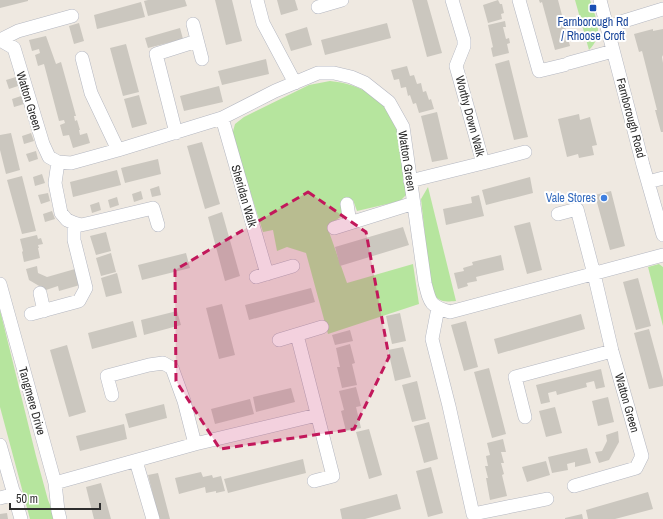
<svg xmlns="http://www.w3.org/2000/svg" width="663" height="519" viewBox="0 0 663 519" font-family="'Archivo Narrow',sans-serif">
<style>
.green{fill:#b6e59e}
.building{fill:#cbc7bf}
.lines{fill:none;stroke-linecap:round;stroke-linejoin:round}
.minor-casing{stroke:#b4b7c1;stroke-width:14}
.minor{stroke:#fff;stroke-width:13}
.marked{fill:#c2185b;fill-opacity:0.2;stroke:#c2185b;stroke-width:3;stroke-dasharray:8 5;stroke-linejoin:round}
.transit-dot{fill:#1a4fb4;stroke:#fff;stroke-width:1.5}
.shop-dot{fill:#3f7fe0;stroke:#fff;stroke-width:1.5}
.labels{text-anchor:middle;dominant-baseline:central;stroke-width:4;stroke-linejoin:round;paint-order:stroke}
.transit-label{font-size:12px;fill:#164399;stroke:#fff}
.street-label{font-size:12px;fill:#2e2e2e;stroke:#fff}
.shop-label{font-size:12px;fill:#366cbe;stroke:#fff;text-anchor:end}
</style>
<rect width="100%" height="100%" fill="#efe9e1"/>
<path class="green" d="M575,0H590C596,19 605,34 589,50Z
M330,81C360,84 384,97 397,127C400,133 400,142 401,148C403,164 405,179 407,194L400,201L357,211L353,200H344L342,216L327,226L347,283L413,264L419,304L328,334L306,253L287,247L277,251L273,230L263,232L232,135L235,124L244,117L309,85Z
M428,187L456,301C442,302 439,302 431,291L421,199Z
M659,264L663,267V326L648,267Z
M0,310L36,456L48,500L56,519H30L0,407Z"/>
<path class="building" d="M0,0H28V1L0,8Z
M148,0H185L187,6L148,16L144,1Z
M215,0H232L242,41L226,45Z
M277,0H295L298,10L281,15Z
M412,0H427L442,53L427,57Z
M498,0L500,4H502L504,13L501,14L502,19L488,23L483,5Z
M539,0H558L570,46L555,50L542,2L540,3Z
M141,2L145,17L97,29L94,15Z
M505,21L506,27H503L506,39L509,38L510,43L507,44L509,53L493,57L491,48L493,47L488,25Z
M79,23L84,41L74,44L69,26Z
M387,23L391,38L325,55L321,40Z
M307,27L312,45L291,51L285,34Z
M180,28L183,39L148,48L145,38Z
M653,29V31L663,29V55L662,57L663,63V132H661L655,110H657L642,51L639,52L634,34Z
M46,36L56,64L61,62L76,116H74L75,121L77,120L80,130H79L80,135L87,133L90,143L73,148L69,135L63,136L60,125L65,123L64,120L59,121L44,64L38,66L35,55L40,53L39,49L32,51L29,40Z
M126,44L139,92L123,96L110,48Z
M266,59L269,74L222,85L218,71Z
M509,60L528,137L514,140L495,64Z
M407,66L410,76L414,75L417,84L421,83L423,92L426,91L429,100L431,99L434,109L419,113L416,103L413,104L410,95L408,96L406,87L401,88L399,79L394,80L391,70Z
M16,77L18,86L9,89L6,80Z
M219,86L223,102L184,111L180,96Z
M139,95L147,124L132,128L124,99Z
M21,96L24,104L14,107L12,99Z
M437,112L448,159L432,162L421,116Z
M579,114L580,120L590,117L597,145L592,146L594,155L579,158L578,154L567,157L558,119Z
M11,133L20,170L6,174L0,150V135Z
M31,133L34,141L24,144L22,136Z
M202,142L220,204L205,209L187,146Z
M36,151L38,159L29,162L26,154Z
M158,159L161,174L125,183L121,168Z
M117,170L121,185L73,197L70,182Z
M42,174L45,183L35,186L33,177Z
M22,176L36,231L22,234L7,180Z
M530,177L533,193L486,205L482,190Z
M159,186L161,195L152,197L150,189Z
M141,191L143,199L134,202L132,194Z
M611,191L625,246L610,250L595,195Z
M48,193L50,201L41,204L38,195Z
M479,195L484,216L446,225L443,209L472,203L471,197Z
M117,197L119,205L110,208L108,200Z
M99,202L101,210L92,213L90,205Z
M52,211L55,219L45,222L43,214Z
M222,212L240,276L225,281L208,217Z
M530,222L542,270L527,274L514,226Z
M403,227L409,245L340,266L335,247Z
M106,232L111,251L96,255L90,236Z
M37,235L38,239L41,238L43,244L38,245L39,248H38L40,258L24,262L22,252L23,251L20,239Z
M111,253L116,272L101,276L96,258Z
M186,253L190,268L142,280L138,265Z
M501,255L504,270L476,277L477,281L467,283L468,286L458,289L454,273L464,271L463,268L473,265L472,262Z
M37,266L38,273L47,277L75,269L80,285L59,291L58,286L46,290L29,280L26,269Z
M117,273L122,293L106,297L101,278Z
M638,278L651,326L636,330L623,282Z
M311,288L315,302L249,320L245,305Z
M222,304L235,355L219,359L206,308Z
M177,311L181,325L144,335L141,320Z
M400,313L406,341L392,344L386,316Z
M581,314L585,329L498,354L494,339Z
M133,321L137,337L92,349L88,333Z
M466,321L478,367L464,371L451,325Z
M649,329L663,380V386L649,389L634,333Z
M350,330L353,341L335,345L332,335Z
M350,344L355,363L352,364L357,385L342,388L337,367H340L336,348Z
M67,345L86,412L69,417L50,350Z
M403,347L411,377L395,381L388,350Z
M489,368L506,434L492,438L474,372Z
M601,369L605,387L596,389L594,381L586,383L587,387L557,395L556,391L548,393L550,402L541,404L536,385Z
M417,381L426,419L412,422L402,385Z
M356,387L361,406L356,407L361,428L346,431L341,411L344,410L339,391Z
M291,388L295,402L256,412L253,397Z
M608,397L614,422L598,426L592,401Z
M250,399L254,414L215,424L211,409Z
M164,404L167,418L129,428L125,414Z
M555,407L562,433L546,437L539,411Z
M429,422L438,459L424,463L414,426Z
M124,424L127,439L80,451L76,436Z
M369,429L382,475L369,479L356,432Z
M618,431L619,442L609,460L599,463L595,452L602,451L607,441L606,435Z
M503,439L506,452H501L504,463H501L504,474L502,475L507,496L490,500L486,478H488L485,466H488L486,456L490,455L487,443Z
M587,448L591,463L575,467V462L567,464L568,470L552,473L548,457Z
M303,459L306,473L228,493L224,479Z
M546,461L550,475L527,482L522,467Z
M431,467L443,513L428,517L416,471Z
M201,472L203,477L212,475L213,478L221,476L225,491L216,493V491L206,493L205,487L179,494L175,478Z
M158,473L170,519H159L148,475Z
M101,483L111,519H94L86,487Z
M648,492L653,509L615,519H588L586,510Z
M397,494L401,509L365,519H342L340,509Z
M7,513L8,519H0V514Z
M582,514L583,519H565V518Z"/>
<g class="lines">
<defs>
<path id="minor" d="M257,0L263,23L295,83
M519,0L539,71L564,65
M600,0L643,165L663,235
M318,7L342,0
M193,24L202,59
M608,28L624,21L663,9
M0,40L14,48L43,144L49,157L58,162L71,163L118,150L222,118L275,91L318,73H334L351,77L365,83L389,102L403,127L425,283C430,303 430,306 450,312L663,255
M0,40L18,31L72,16
M82,58L91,93L118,150
M569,63L613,51
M222,118L267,274
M176,133L156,54L197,41
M58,162L55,183L61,213L67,220L74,223L81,225L90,223L153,208L158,225
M483,163L525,152
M410,181L483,163L456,66L464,46V40L452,0
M648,182L663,178
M347,204L350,223
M558,214L577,209L594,274L612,351L642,456L636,468L574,486
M334,228L414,203
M256,277L293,266
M0,284L55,483L58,511L60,519
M40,293L44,311
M438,308L432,339L449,406L473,514L547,499
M31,314L79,301L86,288L74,240V223
M297,335L333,476L314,481
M279,340L322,327
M112,395L107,376L149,365L163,363L172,368L184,401L195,444
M525,417L515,377L612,351
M0,445L21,519
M136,461L153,519
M55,483L195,444L317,415
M0,498L15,494"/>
</defs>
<use href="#minor" class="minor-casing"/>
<use href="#minor" class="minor"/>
</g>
<path class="marked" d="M308,192L366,232L389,357L354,429L220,449L176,381L175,270Z"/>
<rect class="transit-dot" x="589" y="4" width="8" height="8" rx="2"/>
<circle class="shop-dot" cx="604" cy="198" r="4"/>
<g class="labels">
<g class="transit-label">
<text x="593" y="22">Farnborough Rd<tspan x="593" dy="14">/ Rhoose Croft</tspan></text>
</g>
<g class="street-label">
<text transform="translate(29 101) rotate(73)">Watton Green</text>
<text transform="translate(470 116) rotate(75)">Worthy Down Walk</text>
<text transform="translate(631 118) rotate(75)">Farnborough Road</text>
<text transform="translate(407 161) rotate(81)">Watton Green</text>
<text transform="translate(244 196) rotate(74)">Sheridan Walk</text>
<text transform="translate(32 401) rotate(74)">Tangmere Drive</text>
<text transform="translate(627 403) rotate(74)">Watton Green</text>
</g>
<g class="shop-label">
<text x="596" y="198">Vale Stores</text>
</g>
</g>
<path d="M10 503v6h90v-6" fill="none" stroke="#2e2e2e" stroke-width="2"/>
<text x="16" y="503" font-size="12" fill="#2e2e2e" stroke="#ffffff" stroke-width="3" paint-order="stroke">50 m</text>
</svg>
